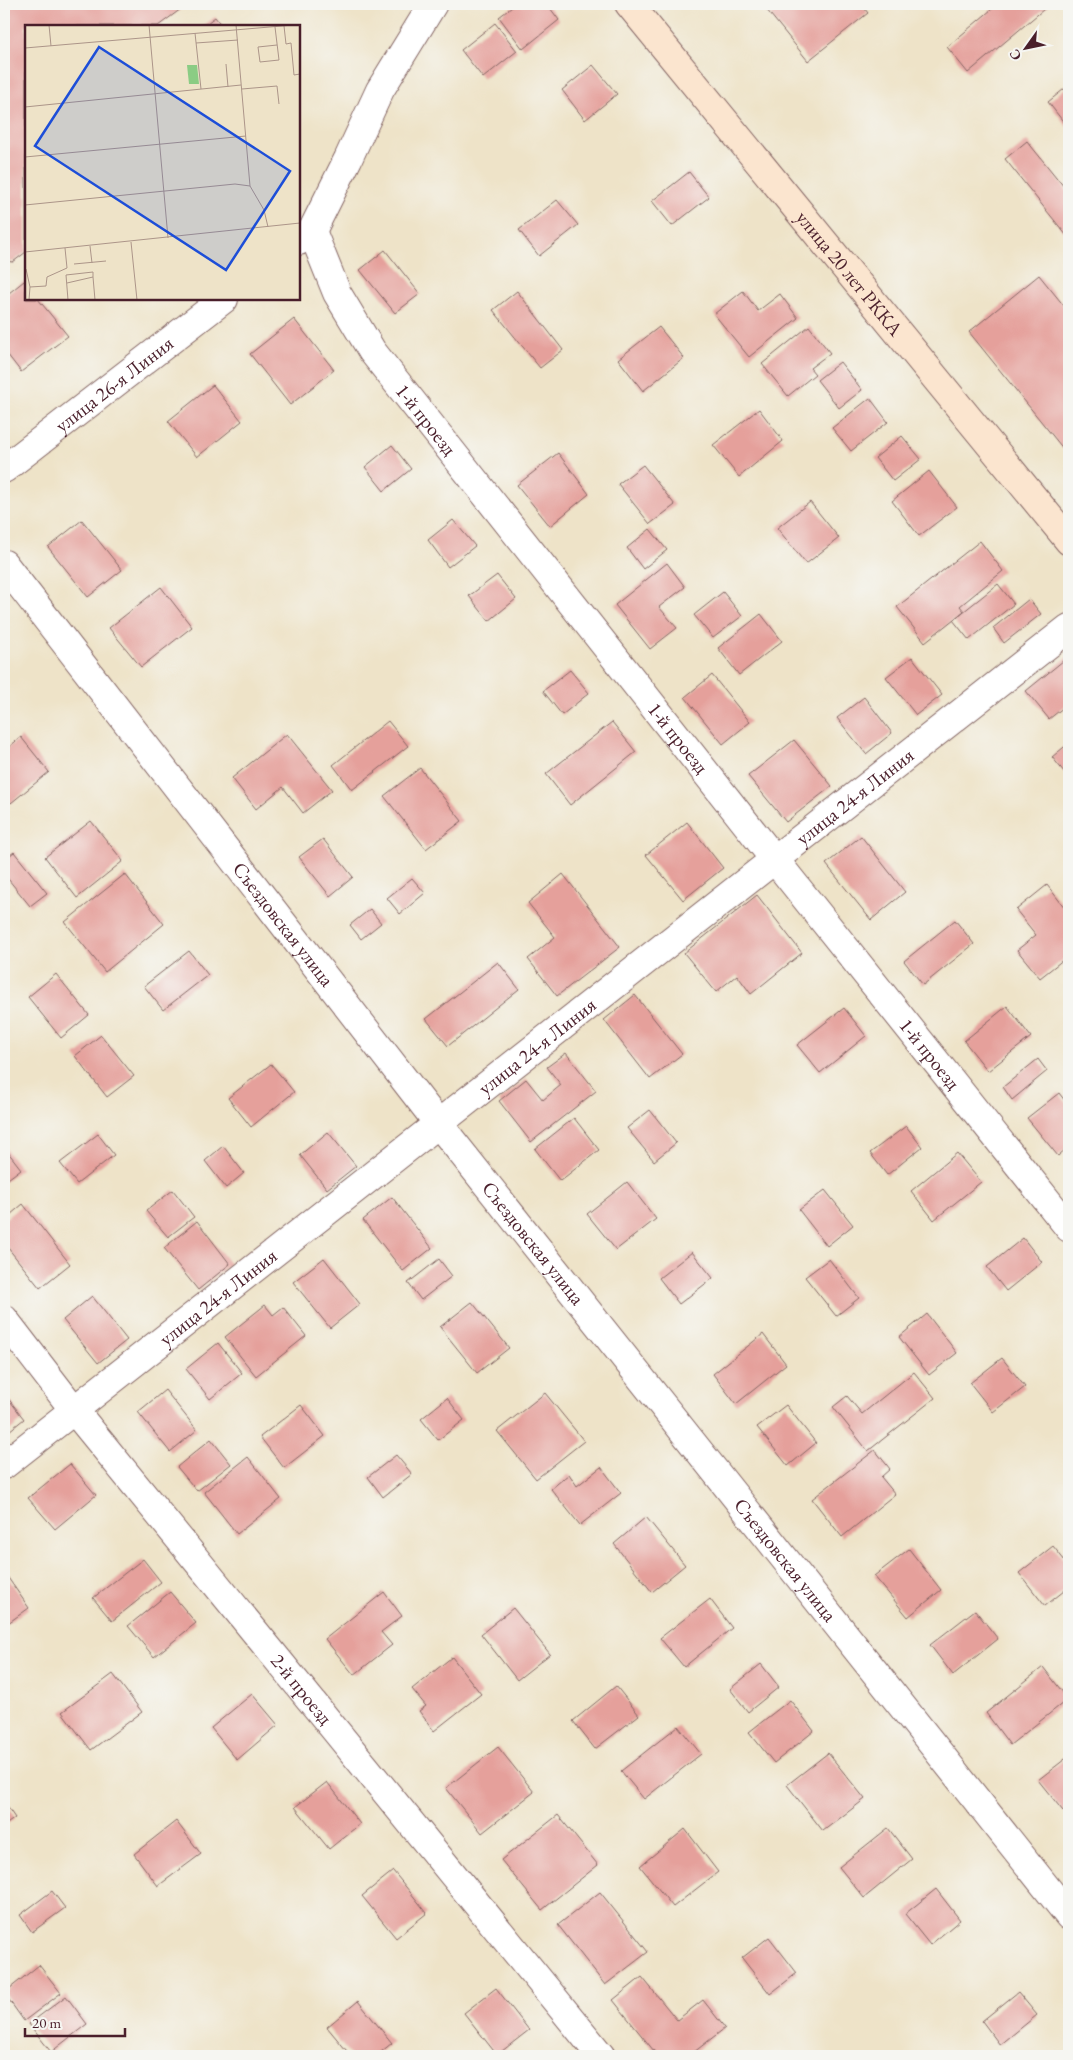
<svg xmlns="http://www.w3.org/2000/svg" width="1073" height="2060" viewBox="0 0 1073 2060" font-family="'EB Garamond',serif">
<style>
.building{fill:#e5a09b}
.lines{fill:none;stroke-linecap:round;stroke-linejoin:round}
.minor-casing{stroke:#836462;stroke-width:30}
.secondary-casing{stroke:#836462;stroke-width:30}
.minor{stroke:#fff;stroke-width:28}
.secondary{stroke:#fbe5cf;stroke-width:28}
.labels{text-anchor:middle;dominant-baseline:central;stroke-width:4;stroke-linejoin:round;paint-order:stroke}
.street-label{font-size:20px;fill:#4a1f2b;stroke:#f6f6f2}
.inset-road{fill:none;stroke:#ac9589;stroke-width:1}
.view{fill:#1d4ed8;fill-opacity:0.15;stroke:#1d4ed8;stroke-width:2.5}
.inset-edge{fill:none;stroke:#4a1f2b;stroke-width:2.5}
</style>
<rect width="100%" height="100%" fill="#f6f6f2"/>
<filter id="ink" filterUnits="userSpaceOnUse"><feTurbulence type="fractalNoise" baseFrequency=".02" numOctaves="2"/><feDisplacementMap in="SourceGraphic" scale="10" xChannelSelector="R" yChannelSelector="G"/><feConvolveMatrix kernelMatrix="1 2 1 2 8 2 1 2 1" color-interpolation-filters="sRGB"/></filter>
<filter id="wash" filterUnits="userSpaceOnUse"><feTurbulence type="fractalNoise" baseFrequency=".0096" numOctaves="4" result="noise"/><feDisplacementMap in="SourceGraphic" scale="20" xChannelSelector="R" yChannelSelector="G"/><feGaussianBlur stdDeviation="1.12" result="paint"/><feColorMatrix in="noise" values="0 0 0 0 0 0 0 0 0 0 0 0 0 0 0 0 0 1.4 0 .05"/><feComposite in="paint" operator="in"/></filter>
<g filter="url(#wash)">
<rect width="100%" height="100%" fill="#eee3c8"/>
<g id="blocks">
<path class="building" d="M4,4H183L185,6L158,26H26V252L13,262L4,261Z
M516,4H547L559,20L523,49L499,17Z
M762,4H861L868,13L808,61Z
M998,4H1050L968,73L947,47Z
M215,17L222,26H203Z
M495,23L517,51L483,78L461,50Z
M593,65L617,94L585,120L562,90Z
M1069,85V129L1048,102Z
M1027,141L1069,193V234L1067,236L1005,159Z
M689,172L709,197L672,226L652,201Z
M557,200L578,225L539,256L519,230Z
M385,250L420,294L395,313L360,270Z
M1039,275L1069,312V456L969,332Z
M24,281L26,284V299H38L68,336L21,372L4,350V297Z
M517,291L563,350L540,368L493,310Z
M743,291L758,311L780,294L798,318L749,357L714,314Z
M294,319L334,370L290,405L250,354Z
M809,326L830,353L810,368L815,374L788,396L762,364Z
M659,327L684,358L643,391L618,359Z
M840,362L862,390L839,408L817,380Z
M213,385L242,421L197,457L168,421Z
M870,398L888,422L851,451L832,428Z
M759,409L783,441L739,477L713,445Z
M902,436L921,459L893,481L875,458Z
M392,445L411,469L384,491L365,467Z
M558,453L589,494L550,526L517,485Z
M643,465L675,505L650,524L618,484Z
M929,471L957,507L919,536L892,501Z
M810,502L839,538L806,564L777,528Z
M82,520L122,570L88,597L48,547Z
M453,520L475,546L448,567L428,540Z
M650,529L667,550L643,569L627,548Z
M980,541L1003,571L960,606L964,611L925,642L897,607Z
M667,563L685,587L659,607L677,628L650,649L615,605Z
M497,575L516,599L489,621L469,596Z
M998,584L1014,604L969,640L953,620Z
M161,587L192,627L141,667L109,628Z
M723,592L742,616L713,638L694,615Z
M1029,599L1041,614L1004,643L993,628Z
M761,614L782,641L739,675L718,648Z
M1069,656V703L1049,719L1026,691Z
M912,657L942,695L916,715L886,677Z
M570,670L589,693L562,715L543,691Z
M712,675L750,722L723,744L685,697Z
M864,697L892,733L866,754L837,718Z
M388,721L408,746L352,790L333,765Z
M612,722L636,752L570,805L546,774Z
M287,734L332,790L303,813L283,787L256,809L232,778Z
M21,737L49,772L11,803L4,795V751Z
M794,740L832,786L786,822L748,776Z
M1069,743V778L1052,757Z
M420,768L462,821L426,849L384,796Z
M91,821L123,861L77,898L45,857Z
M687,822L723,868L683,900L646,855Z
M861,836L905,892L871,920L826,864Z
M323,839L353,877L330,896L299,857Z
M14,852L47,893L30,906L4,874V860Z
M125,874L164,924L105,972L65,922Z
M563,874L620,947L557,996L528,959L555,937L528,903Z
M412,878L425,893L400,914L387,898Z
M1047,885L1069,913V955L1040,978L1017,950L1036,935L1016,910Z
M757,895L802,953L751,994L737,975L716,992L684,953Z
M370,909L381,923L361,939L350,925Z
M955,920L974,944L923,985L904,961Z
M189,951L208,975L163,1010L144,986Z
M498,962L519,989L448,1046L426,1019Z
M56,974L89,1015L61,1038L28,997Z
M635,995L682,1054L650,1079L604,1020Z
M1007,1006L1031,1037L988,1071L964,1041Z
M844,1008L866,1036L820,1073L797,1045Z
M101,1035L134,1076L107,1097L75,1056Z
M566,1053L596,1091L531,1142L499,1101L526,1079L543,1100L561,1085L547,1067Z
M1038,1059L1047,1071L1012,1100L1003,1087Z
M271,1064L294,1092L251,1127L228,1098Z
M1059,1093L1069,1106V1146L1058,1156L1027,1118Z
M650,1110L676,1143L654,1161L627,1128Z
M574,1118L599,1150L560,1181L535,1149Z
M906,1126L922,1147L887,1175L870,1153Z
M328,1132L356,1166L327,1189L300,1155Z
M98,1134L114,1155L77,1184L60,1163Z
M223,1146L244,1173L226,1188L205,1161Z
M4,1147L21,1169L4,1182Z
M957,1153L981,1182L934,1220L911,1191Z
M627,1182L656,1219L616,1250L587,1214Z
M173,1190L194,1217L168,1237L146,1211Z
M825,1190L853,1225L827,1246L799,1210Z
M392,1197L432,1248L403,1271L363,1220Z
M23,1204L70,1264L40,1288L4,1243V1220Z
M197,1221L230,1264L198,1290L164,1248Z
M1023,1238L1042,1262L1006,1291L987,1267Z
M692,1252L713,1278L679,1304L659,1278Z
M324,1258L360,1304L330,1328L293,1282Z
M439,1259L452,1276L421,1300L408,1283Z
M829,1259L859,1298L836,1316L805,1277Z
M92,1296L127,1340L98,1363L63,1320Z
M472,1302L509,1348L477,1373L440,1327Z
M265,1305L273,1315L283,1307L306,1336L256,1376L225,1337Z
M927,1314L957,1353L929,1375L899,1337Z
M763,1334L786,1364L736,1404L713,1374Z
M218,1343L242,1373L210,1399L186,1369Z
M1002,1358L1025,1387L993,1412L970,1383Z
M914,1372L935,1398L868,1451L833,1407L847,1396L862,1414Z
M165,1390L197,1430L170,1452L138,1412Z
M4,1393L24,1419L4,1435Z
M545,1393L584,1441L536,1479L497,1431Z
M447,1398L464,1420L438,1440L421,1419Z
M301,1405L325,1436L284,1468L260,1437Z
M786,1405L816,1443L788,1466L757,1427Z
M211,1439L231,1464L197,1491L177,1467Z
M875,1450L890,1469L881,1477L895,1494L842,1537L812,1499Z
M396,1455L412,1474L383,1497L368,1477Z
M248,1457L281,1499L237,1534L204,1492Z
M70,1464L96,1495L55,1529L28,1498Z
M601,1467L621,1493L580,1525L551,1489L569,1474L577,1486Z
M646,1517L685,1565L652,1592L614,1544Z
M1053,1546L1069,1566V1587L1045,1606L1019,1573Z
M909,1549L941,1590L908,1617L874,1576Z
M143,1559L161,1582L112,1621L93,1598Z
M4,1572L29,1608L4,1626Z
M170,1592L196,1623L154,1657L128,1626Z
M384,1592L402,1616L381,1632L392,1645L354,1675L325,1639Z
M710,1599L732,1628L684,1667L660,1638Z
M513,1608L550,1654L517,1680L481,1634Z
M975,1610L998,1639L953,1675L930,1645Z
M452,1657L481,1694L434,1731L419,1711L426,1706L412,1689Z
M761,1664L779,1687L748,1712L730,1689Z
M1043,1667L1068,1699L1010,1745L986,1713Z
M113,1674L142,1712L91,1750L62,1712Z
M616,1686L639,1715L595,1749L573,1721Z
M252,1694L278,1725L237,1760L211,1728Z
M790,1700L814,1731L774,1763L749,1732Z
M678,1726L701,1754L644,1799L621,1771Z
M498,1747L534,1792L482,1833L446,1788Z
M828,1753L865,1799L823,1831L787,1785Z
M1069,1756V1806L1063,1811L1038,1780Z
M327,1782L360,1824L329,1849L295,1807Z
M4,1802L15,1818L4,1826Z
M558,1815L598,1865L542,1910L501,1860Z
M176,1821L201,1854L158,1886L134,1854Z
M888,1828L912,1859L864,1898L839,1867Z
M685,1829L718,1872L673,1907L640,1866Z
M393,1871L427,1913L396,1938L362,1896Z
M936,1889L960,1920L930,1945L905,1914Z
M52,1891L65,1908L32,1932L20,1915Z
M600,1892L648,1952L605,1985L558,1925Z
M769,1937L797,1973L770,1994L742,1958Z
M39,1965L61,1993L24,2021L4,1993Z
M642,1977L677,2020L703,2000L725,2028L689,2056H658L613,2000Z
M496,1988L529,2030L497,2055L464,2013Z
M1018,1992L1037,2015L1000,2045L982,2021Z
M66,1996L87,2024L51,2052L29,2024Z
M358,2001L392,2043L376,2056H351L327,2027Z"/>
</g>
</g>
<g filter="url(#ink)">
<use href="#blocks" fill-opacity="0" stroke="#836462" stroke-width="1"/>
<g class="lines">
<defs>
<g id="minor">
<path id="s1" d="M312,231L337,293L372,351L775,860L1069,1228"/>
<path d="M299,241L312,231L348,159L380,90L433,4"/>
<path id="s2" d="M4,469L224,299"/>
<path id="s3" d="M4,564L438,1123L1069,1916"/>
<path id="s4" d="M4,1319L74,1410L601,2056"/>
<path id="s5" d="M4,1465L1069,628"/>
</g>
<g id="secondary">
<path id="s6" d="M629,4L1069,541"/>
</g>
</defs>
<use href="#minor" class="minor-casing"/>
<use href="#secondary" class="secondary-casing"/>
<use href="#minor" class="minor"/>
<use href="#secondary" class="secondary"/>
</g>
</g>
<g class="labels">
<g class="street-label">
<text stroke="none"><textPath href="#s6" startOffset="348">улица 20 лет РККА</textPath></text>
<text stroke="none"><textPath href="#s2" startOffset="139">улица 26-я Линия</textPath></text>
<text stroke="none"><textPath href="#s1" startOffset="222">1-й проезд</textPath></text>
<text stroke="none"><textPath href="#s1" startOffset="628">1-й проезд</textPath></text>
<text stroke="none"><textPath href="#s5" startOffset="1082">улица 24-я Линия</textPath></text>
<text stroke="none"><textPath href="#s3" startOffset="456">Съездовская улица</textPath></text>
<text stroke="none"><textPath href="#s5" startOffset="678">улица 24-я Линия</textPath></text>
<text stroke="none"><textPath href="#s1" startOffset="1032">1-й проезд</textPath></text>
<text stroke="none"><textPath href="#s3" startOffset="861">Съездовская улица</textPath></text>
<text stroke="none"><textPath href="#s5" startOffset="272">улица 24-я Линия</textPath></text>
<text stroke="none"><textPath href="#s3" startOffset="1266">Съездовская улица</textPath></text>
<text stroke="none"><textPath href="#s4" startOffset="475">2-й проезд</textPath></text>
</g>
</g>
<g transform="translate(25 25)">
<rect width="275" height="275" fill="#eee3c8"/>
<path d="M162,40H172L174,59H164Z" fill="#8bcc84"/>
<path class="inset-road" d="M24,0L26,21M124,0L143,213M211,0L225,161L239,185L243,202M259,1L261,19L266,18L269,50L275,49M250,2L254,35L235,37L233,22L252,20M170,8L176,64M171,18L213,15M0,23L268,0M201,39L203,62M275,59V84M217,64L252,61L254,79M0,82L216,60M0,132L221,111M0,180L210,159L225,161M106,217L112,275M65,221L67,238M0,227L275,198M49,239L81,236M1,244L5,262L4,275M42,258L68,252L70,275M5,262L21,261L22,252L42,243L40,223M43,275L41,250L68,247V252"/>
<path class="view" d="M74,22L265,146L201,245L10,121Z"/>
<rect width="275" height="275" class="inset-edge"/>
</g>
<rect width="1073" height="2060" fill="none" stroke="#f6f6f2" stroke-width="20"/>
<g transform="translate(1026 48) rotate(237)" stroke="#f6f6f2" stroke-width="4" paint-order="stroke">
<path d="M0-4L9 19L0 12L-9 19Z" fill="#4a1f2b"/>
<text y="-8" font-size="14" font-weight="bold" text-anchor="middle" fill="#4a1f2b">С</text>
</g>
<path d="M25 2028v8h100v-8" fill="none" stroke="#4a1f2b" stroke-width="2.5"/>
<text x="32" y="2028" font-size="15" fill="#4a1f2b" stroke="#f6f6f2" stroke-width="4" paint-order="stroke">20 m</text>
</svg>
